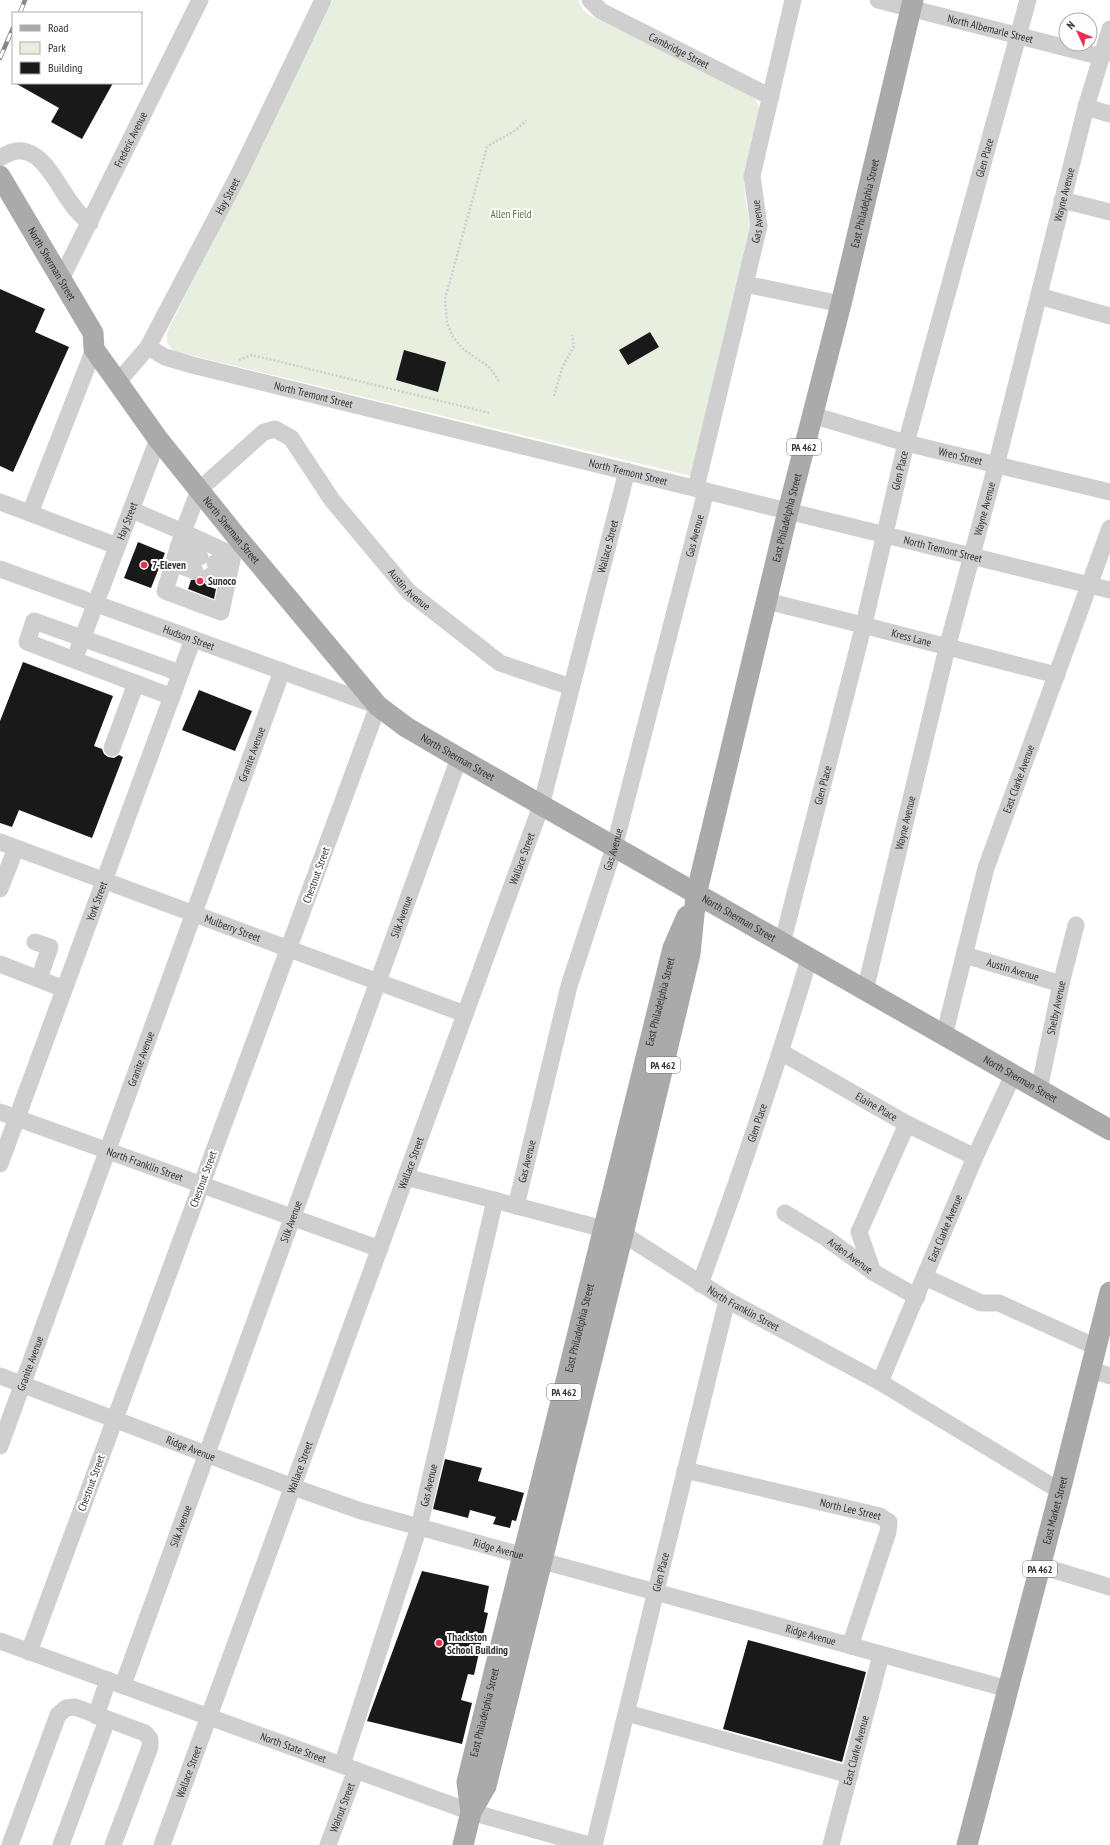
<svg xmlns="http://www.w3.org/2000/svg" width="1110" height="1845" viewBox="0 0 1110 1845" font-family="'PT Sans Narrow',sans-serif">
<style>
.green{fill:#e9efdf}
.building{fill:#191919}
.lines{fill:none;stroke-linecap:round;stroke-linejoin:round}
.path{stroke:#cfcfcf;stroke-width:2.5;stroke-dasharray:2 2;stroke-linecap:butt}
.minor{stroke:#cfcfcf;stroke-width:17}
.major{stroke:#aaa;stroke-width:21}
.rail-casing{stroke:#878787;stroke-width:4.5}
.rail{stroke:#fff;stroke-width:3;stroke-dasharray:9;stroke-linecap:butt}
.poi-dot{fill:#f3294d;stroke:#fff;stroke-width:1.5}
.labels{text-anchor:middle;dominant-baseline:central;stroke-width:4;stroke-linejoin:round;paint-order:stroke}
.shield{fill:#fff;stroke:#707070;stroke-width:1}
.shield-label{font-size:10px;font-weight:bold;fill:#323232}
.street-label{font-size:11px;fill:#323232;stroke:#fff}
.park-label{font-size:11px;fill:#5a723a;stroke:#fff}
.poi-label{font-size:11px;font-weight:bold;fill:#323232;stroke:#fff;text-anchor:start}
</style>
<rect width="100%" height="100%" fill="#fff"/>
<path class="green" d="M333,0H578L583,10L591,16L746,92L757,101L759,110L744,172L745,197L751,227L691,476L173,351L167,342V332Z"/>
<path class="building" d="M15,83H113L82,139L51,122L59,108Z
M0,289L45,309L35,332L69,347L13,472L0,466Z
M650,332L659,347L628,365L619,350Z
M404,350L446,362L438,392L396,380Z
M138,542L165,553L151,588L124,578Z
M201,579L207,586L216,589L214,599L188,589L191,580Z
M23,662L113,696L94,746L102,749L104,754L108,757L114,758L119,755L123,757L92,838L19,810L12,827L0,823V721Z
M199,690L252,711L235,751L182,730Z
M445,1459L482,1468L478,1481L524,1493L516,1521L512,1520L510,1528L493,1524L496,1517L470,1510L468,1518L433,1509Z
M422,1571L489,1586L484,1612L488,1613L474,1675L468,1674L461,1700L472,1703L462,1744L367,1721Z
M748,1640L866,1672L842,1762L723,1729Z"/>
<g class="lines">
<path class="path" d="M239,360L252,355L490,413
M499,381L489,367L463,349L453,337L447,323L445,299L487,147C502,136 514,135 526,120
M554,396L562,368L574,346L572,335"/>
<g class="minor">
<path id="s1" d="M590,0L601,11L771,97"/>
<path id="s2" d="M878,0L1102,57"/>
<path d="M1086,107L1110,114"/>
<path d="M0,158C38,132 55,184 74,207C78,213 84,218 90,223"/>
<path d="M1062,200L1110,212"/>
<path id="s3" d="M61,279L200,0"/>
<path d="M745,284L841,304"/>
<path d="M1039,296L1110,316"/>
<path id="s4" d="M148,347L165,357L192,365L1110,590"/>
<path id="s5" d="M117,383L148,347L239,174L323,0"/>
<path id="s6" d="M812,415L906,443L1110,492"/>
<path id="s7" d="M696,488L759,226L752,176L793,0"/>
<path d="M0,502L117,546"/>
<path id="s8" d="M132,510L183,532L199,490L264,432L275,429L291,438L332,500L409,592L500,663L571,687"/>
<path d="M30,513L94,349"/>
<path d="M183,532L233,555L221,612L165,591Z"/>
<path d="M178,548L200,557"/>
<path d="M173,563L195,571"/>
<path d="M215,563L230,569"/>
<path id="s9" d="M0,569L378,706L29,1652"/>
<path d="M210,576L228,582"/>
<path id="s10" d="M766,601C863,624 960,651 1057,675"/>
<path id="s11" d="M78,650L158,439"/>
<path d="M172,697L27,642L34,621L180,673"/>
<path d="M112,748L136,683"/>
<path id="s12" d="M0,842L465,1014"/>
<path d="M0,889L16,848"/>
<path d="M35,942L50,947L39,979"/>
<path id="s13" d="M782,944L864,624L906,443L1028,0"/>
<path id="s14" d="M965,955L1061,984"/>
<path d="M0,964L64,989"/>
<path id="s15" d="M865,991L947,648L996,466L1086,107L1110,29"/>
<path id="s16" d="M944,1036L986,868L1110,528"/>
<path id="s17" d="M781,1052L907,1124L975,1157"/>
<path id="s18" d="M1039,1090L1061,984L1076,925"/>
<path id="s19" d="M0,1112L380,1249"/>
<path id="s20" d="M0,1164L193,639"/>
<path id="s21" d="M406,1177L623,1234L727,1300L880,1382L1060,1491"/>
<path id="s22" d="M516,1206L569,986L614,848L706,491"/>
<path id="s23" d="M785,1213L826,1238L873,1272L917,1297"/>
<path d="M873,1272L859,1232L907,1124"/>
<path d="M925,1277L981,1303H999L1096,1347"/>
<path id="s24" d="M700,1284C740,1177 776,1069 809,959"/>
<path d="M1091,1370L1110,1376"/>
<path id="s25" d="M0,1376L293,1487L361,1511L1008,1689"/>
<path id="s26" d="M880,1382L975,1157L1013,1075"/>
<path id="s27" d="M0,1446L282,671"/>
<path id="s28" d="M685,1470L880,1516L889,1522L888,1532L850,1646"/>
<path d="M1041,1566L1110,1587"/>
<path id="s29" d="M0,1641L471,1812L589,1845"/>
<path id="s30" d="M123,1685L459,758"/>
<path d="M627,1713L850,1775"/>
<path d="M96,1716L108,1680"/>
<path id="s31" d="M342,1765L419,1527L495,1200"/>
<path d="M10,1845L58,1715L66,1708L75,1707L145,1733L150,1739V1747L113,1845"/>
<path d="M61,1845L107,1720"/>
<path id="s32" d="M162,1845L541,806L627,471"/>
<path id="s33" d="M328,1845L356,1770"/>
<path id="s34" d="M594,1845L727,1300"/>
<path id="s35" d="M831,1845L881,1655"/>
</g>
<g class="major">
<path id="s36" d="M0,176L93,333L94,349L158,439L236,536L378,706L406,727L459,758L1110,1130"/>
<path id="s37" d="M471,1812L467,1782L673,948L687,916"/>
<path id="s38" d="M463,1845L471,1812L486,1786L623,1234L690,954L696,895L788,511L841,304L913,0"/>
<path id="s39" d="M967,1845L1060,1491L1110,1292"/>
</g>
<defs>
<path id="rail" d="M20,13L25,0
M0,58L13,28"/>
</defs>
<use href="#rail" class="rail-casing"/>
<use href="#rail" class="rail"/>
</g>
<g class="poi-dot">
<circle cx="144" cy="565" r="4"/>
<circle cx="200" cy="581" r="4"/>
<circle cx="439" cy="1643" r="4"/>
</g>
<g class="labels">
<g class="shield">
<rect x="787" y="439" width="34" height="16" rx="3"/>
<rect x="646" y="1057" width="34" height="16" rx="3"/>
<rect x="547" y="1384" width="34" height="16" rx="3"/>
<rect x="1023" y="1561" width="34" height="16" rx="3"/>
</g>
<g class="shield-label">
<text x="804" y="447">PA 462</text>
<text x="663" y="1065">PA 462</text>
<text x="564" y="1392">PA 462</text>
<text x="1040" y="1569">PA 462</text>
</g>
<g class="street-label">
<text stroke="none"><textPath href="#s2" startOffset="116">North Albemarle Street</textPath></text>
<text stroke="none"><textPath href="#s1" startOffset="103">Cambridge Street</textPath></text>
<text stroke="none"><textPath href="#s3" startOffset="156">Frederic Avenue</textPath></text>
<text stroke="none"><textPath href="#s13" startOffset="812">Glen Place</textPath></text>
<text stroke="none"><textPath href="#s15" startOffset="821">Wayne Avenue</textPath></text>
<text stroke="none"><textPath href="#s5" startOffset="218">Hay Street</textPath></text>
<text stroke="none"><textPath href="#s38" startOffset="1692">East Philadelphia Street</textPath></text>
<text stroke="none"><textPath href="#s7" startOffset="274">Gas Avenue</textPath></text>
<text stroke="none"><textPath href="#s36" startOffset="102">North Sherman Street</textPath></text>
<text stroke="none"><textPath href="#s4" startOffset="173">North Tremont Street</textPath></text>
<text stroke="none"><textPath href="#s6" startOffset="154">Wren Street</textPath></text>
<text stroke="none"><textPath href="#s13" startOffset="488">Glen Place</textPath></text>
<text stroke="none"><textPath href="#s4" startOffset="497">North Tremont Street</textPath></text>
<text stroke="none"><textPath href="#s15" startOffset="497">Wayne Avenue</textPath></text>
<text stroke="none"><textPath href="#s38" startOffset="1368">East Philadelphia Street</textPath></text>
<text stroke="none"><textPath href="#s11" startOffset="138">Hay Street</textPath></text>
<text stroke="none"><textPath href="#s36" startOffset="426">North Sherman Street</textPath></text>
<text stroke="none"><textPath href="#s22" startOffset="694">Gas Avenue</textPath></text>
<text stroke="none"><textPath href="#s32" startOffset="1374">Wallace Street</textPath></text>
<text stroke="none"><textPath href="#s4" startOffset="821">North Tremont Street</textPath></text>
<text stroke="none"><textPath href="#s8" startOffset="410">Austin Avenue</textPath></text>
<text stroke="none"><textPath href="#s9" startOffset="201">Hudson Street</textPath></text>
<text stroke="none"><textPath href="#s10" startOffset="150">Kress Lane</textPath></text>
<text stroke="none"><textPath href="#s27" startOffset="736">Granite Avenue</textPath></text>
<text stroke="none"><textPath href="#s36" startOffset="750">North Sherman Street</textPath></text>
<text stroke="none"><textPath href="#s16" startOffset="268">East Clarke Avenue</textPath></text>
<text stroke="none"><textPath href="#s13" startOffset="164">Glen Place</textPath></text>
<text stroke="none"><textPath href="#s15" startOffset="173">Wayne Avenue</textPath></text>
<text stroke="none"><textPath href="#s22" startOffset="370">Gas Avenue</textPath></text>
<text stroke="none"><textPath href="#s32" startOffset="1050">Wallace Street</textPath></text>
<text transform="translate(316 875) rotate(-70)">Chestnut Street</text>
<text stroke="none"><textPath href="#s20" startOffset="280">York Street</textPath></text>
<text stroke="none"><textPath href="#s30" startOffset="817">Silk Avenue</textPath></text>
<text stroke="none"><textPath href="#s36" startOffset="1074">North Sherman Street</textPath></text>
<text stroke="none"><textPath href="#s12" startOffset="248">Mulberry Street</textPath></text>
<text stroke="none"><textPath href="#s14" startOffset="50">Austin Avenue</textPath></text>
<text stroke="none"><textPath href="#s37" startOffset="834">East Philadelphia Street</textPath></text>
<text stroke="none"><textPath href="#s18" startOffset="84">Shelby Avenue</textPath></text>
<text stroke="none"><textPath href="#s27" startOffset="412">Granite Avenue</textPath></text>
<text stroke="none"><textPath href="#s36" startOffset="1398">North Sherman Street</textPath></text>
<text stroke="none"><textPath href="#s17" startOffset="110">Elaine Place</textPath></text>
<text stroke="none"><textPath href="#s24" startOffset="171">Glen Place</textPath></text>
<text stroke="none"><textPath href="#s22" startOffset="46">Gas Avenue</textPath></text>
<text stroke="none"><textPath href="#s32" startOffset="726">Wallace Street</textPath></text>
<text stroke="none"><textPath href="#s19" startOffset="154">North Franklin Street</textPath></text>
<text transform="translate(203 1179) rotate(-70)">Chestnut Street</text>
<text stroke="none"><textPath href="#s30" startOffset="493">Silk Avenue</textPath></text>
<text stroke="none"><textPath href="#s26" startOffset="167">East Clarke Avenue</textPath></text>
<text stroke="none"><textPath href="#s23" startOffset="78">Arden Avenue</textPath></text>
<text stroke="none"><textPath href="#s21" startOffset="366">North Franklin Street</textPath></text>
<text stroke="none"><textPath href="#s37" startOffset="498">East Philadelphia Street</textPath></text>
<text stroke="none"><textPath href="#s27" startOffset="88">Granite Avenue</textPath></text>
<text stroke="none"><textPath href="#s25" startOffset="204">Ridge Avenue</textPath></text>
<text stroke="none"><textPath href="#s32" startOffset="402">Wallace Street</textPath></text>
<text transform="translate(91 1483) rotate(-70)">Chestnut Street</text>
<text stroke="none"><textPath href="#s31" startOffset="293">Gas Avenue</textPath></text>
<text stroke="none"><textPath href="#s28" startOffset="170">North Lee Street</textPath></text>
<text stroke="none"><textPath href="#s39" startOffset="346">East Market Street</textPath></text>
<text stroke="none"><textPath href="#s30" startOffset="169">Silk Avenue</textPath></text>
<text stroke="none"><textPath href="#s25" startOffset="528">Ridge Avenue</textPath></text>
<text stroke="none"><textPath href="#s34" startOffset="281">Glen Place</textPath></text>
<text stroke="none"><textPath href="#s25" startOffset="852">Ridge Avenue</textPath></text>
<text stroke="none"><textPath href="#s37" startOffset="102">East Philadelphia Street</textPath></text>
<text stroke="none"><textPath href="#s29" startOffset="312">North State Street</textPath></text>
<text stroke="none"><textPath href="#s35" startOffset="98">East Clarke Avenue</textPath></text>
<text stroke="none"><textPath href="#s32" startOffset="78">Wallace Street</textPath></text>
<text stroke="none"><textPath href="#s33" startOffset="40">Walnut Street</textPath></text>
</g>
<g class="park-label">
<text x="511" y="214">Allen Field</text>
</g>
<g class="poi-label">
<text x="152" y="565">7-Eleven</text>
<text x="208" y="581">Sunoco</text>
<text x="447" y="1637">Thackston<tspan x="447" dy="13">School Building</tspan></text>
</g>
</g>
<rect x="12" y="12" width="130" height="72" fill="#ffffff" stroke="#adadad"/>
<rect x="20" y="25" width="20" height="6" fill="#aaaaaa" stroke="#adadad"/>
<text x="48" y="32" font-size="12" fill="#323232">Road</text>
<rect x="20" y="42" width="20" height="12" fill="#e9efdf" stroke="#adadad"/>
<text x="48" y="52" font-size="12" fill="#323232">Park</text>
<rect x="20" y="62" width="20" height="12" fill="#191919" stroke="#adadad"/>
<text x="48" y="72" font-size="12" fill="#323232">Building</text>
<g transform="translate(1078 32) rotate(314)"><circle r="19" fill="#ffffff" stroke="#adadad"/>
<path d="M0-3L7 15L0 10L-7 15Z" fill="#f3294d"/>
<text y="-6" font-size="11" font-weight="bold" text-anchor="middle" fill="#323232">N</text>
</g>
</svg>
